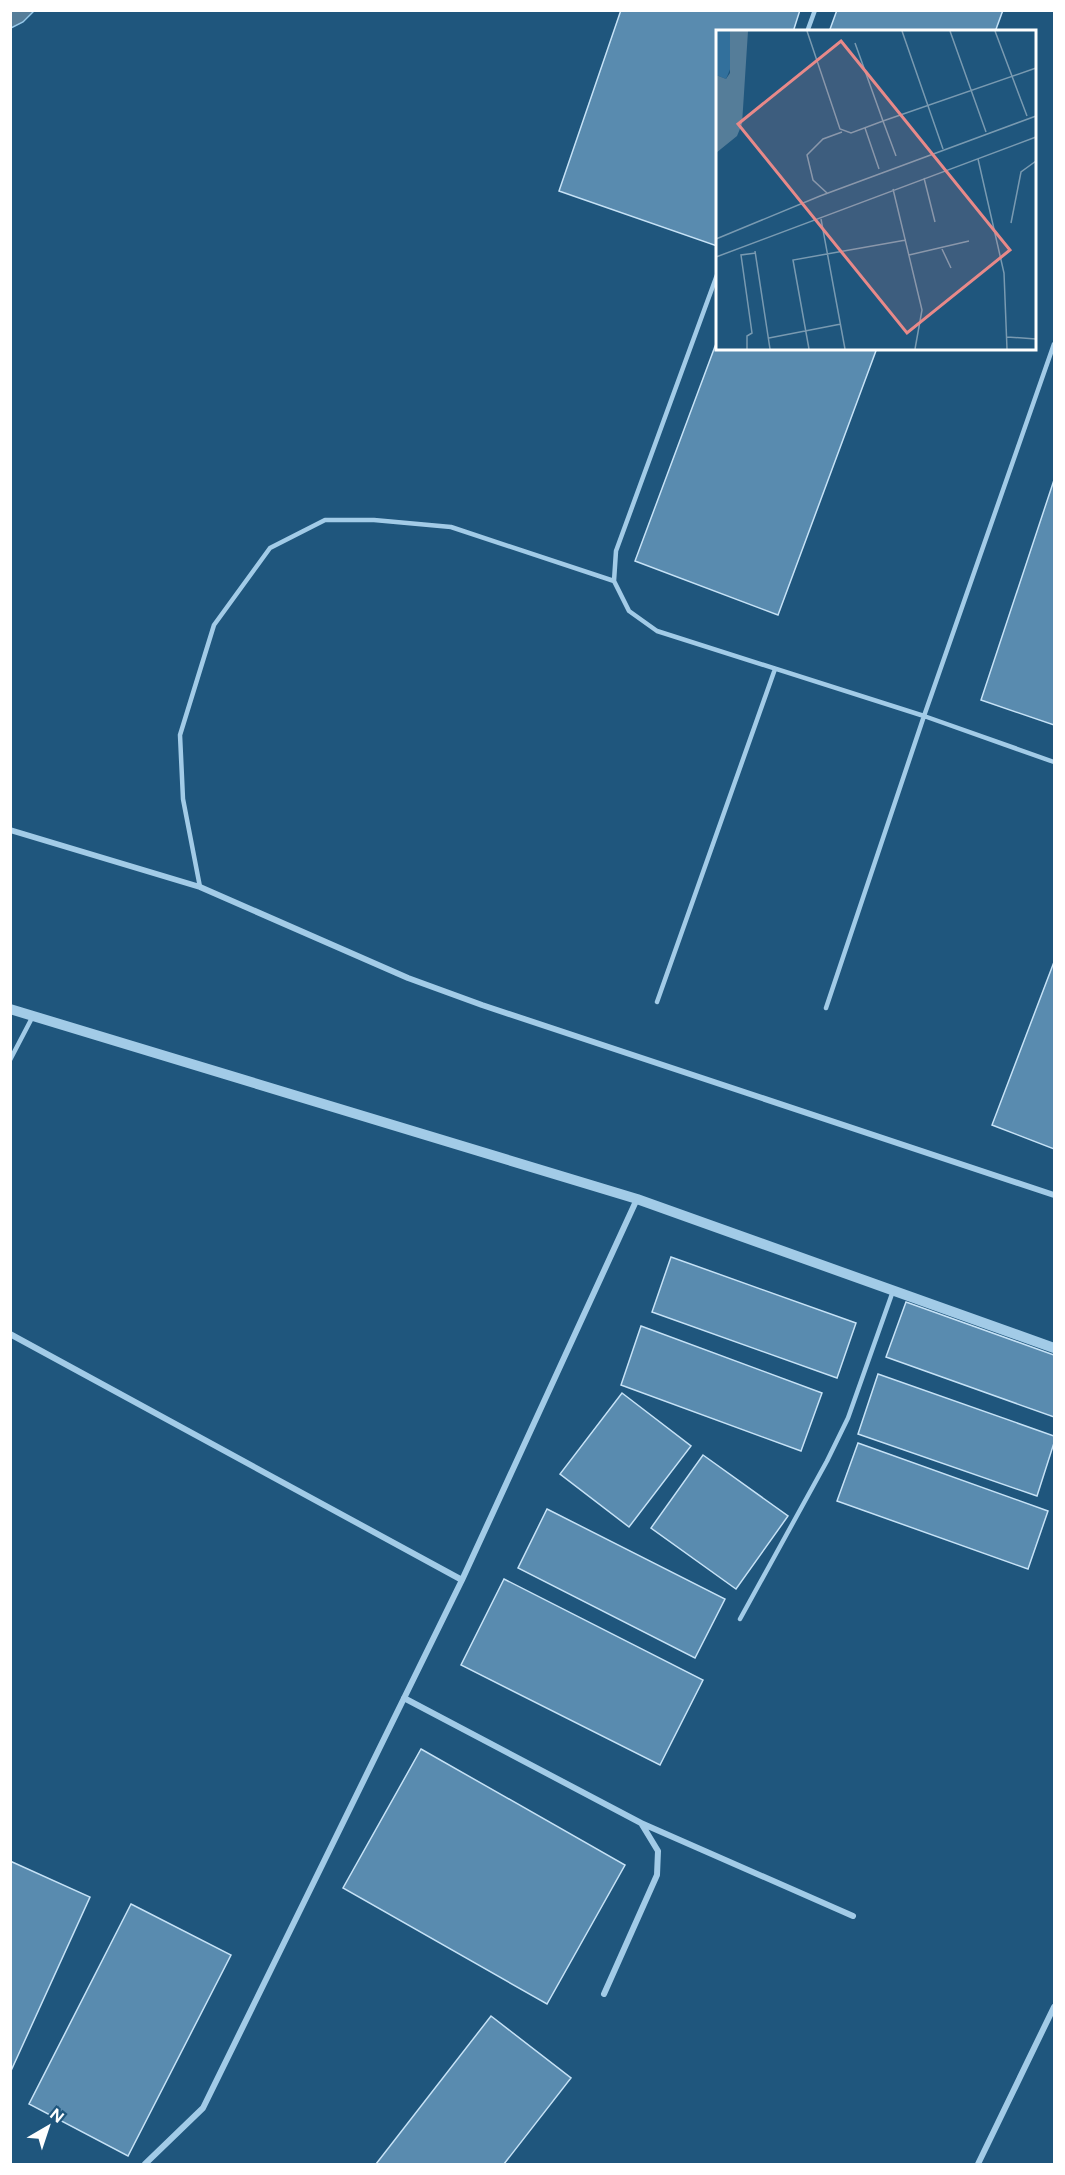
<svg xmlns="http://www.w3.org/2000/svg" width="1065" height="2175" viewBox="0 0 1065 2175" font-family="Figtree,sans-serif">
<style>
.water{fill:#557d99;stroke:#96c8e9;stroke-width:1.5}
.building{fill:#598baf;stroke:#c6e2f6;stroke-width:1.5}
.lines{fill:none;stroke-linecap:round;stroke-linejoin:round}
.service{stroke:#a2cbe7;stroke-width:4.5}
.minor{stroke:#a2cbe7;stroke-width:6}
.tertiary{stroke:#a2cbe7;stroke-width:10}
.inset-road{fill:none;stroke:#799ab1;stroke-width:1.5}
.view{fill:#e88989;fill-opacity:0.15;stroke:#e88989;stroke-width:3}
.inset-edge{fill:none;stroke:#fff;stroke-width:3}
</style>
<rect width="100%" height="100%" fill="#1f567d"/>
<path class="water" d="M11,10H34V11L23,22L11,28Z"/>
<path class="building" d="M621,10H800L793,32H717V246L559,191Z
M837,10H1003L995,32H829Z
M717,341V348H877L778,615L635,561Z
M1054,480V725L981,700Z
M1054,962V1149L992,1125Z
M671,1257L856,1323L837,1378L652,1312Z
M906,1302L1054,1355V1417L886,1357Z
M641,1326L822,1393L801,1451L621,1385Z
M878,1374L1054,1436V1443L1037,1496L858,1434Z
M622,1393L691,1446L629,1527L560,1474Z
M858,1443L1048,1511L1028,1569L837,1501Z
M703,1455L788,1516L736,1589L651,1528Z
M547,1509L725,1599L695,1658L518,1568Z
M504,1579L703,1680L660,1765L461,1665Z
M421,1749L625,1865L547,2004L343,1888Z
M10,1861L90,1897L10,2073Z
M131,1904L231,1955L128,2156L29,2104Z
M491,2016L571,2078L504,2164H376Z"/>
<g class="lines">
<path class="service" d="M807,32L815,10
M717,275L616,551L614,581L629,611L657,631L924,716L826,1008
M1054,344L924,716L1054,762
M200,887L183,799L180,735L214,625L270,548L325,520H374L451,527L614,581
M657,1002L775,669
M10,1060L33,1016
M740,1619L827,1461L848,1418L893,1291"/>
<path class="minor" d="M10,830L200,887L408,978L482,1005L1054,1195
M10,1334L462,1580
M404,1698L641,1823L853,1916
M604,1994L657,1875L658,1851L641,1823
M145,2164L203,2108L462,1580L637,1199
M978,2164L1054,2007"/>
<path class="tertiary" d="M10,1009L637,1199L1054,1348"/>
</g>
<g transform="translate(716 30)">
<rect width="320" height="320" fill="#1f567d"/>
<path d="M0,1H14L15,37L10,49L0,45Z" fill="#32709c"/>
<path d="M14,1H32L26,94L21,106L0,123V45L10,49L14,43Z" fill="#557d99"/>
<path class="inset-road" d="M91,1L124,99L135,103L167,91L180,126M186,1L227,119M234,1L270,102M279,1L311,86M139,13L167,91L320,38M149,98L163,139M262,129L288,243L291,319M208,148L219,192M177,159L206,280L199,319M111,163L97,150L91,125L107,109L126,102M105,189L129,319M295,193L305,142L320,131M0,209L104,166L320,86M226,219L235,238M39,221L54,319M193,225L253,211M0,227L320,107M291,307L320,309M53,308L125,294M31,319V306L36,303L25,225L40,223M93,319L77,230L190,210"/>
<path class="view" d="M125,11L294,220L191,303L22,94Z"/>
<rect width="320" height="320" class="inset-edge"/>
</g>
<rect width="1065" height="2175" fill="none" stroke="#ffffff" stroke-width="24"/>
<g transform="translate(48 2127) rotate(39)" stroke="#1f567d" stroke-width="4.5" paint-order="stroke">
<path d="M0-4.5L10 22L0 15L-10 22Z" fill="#ffffff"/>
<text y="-9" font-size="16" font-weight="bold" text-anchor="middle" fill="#ffffff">N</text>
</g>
</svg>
